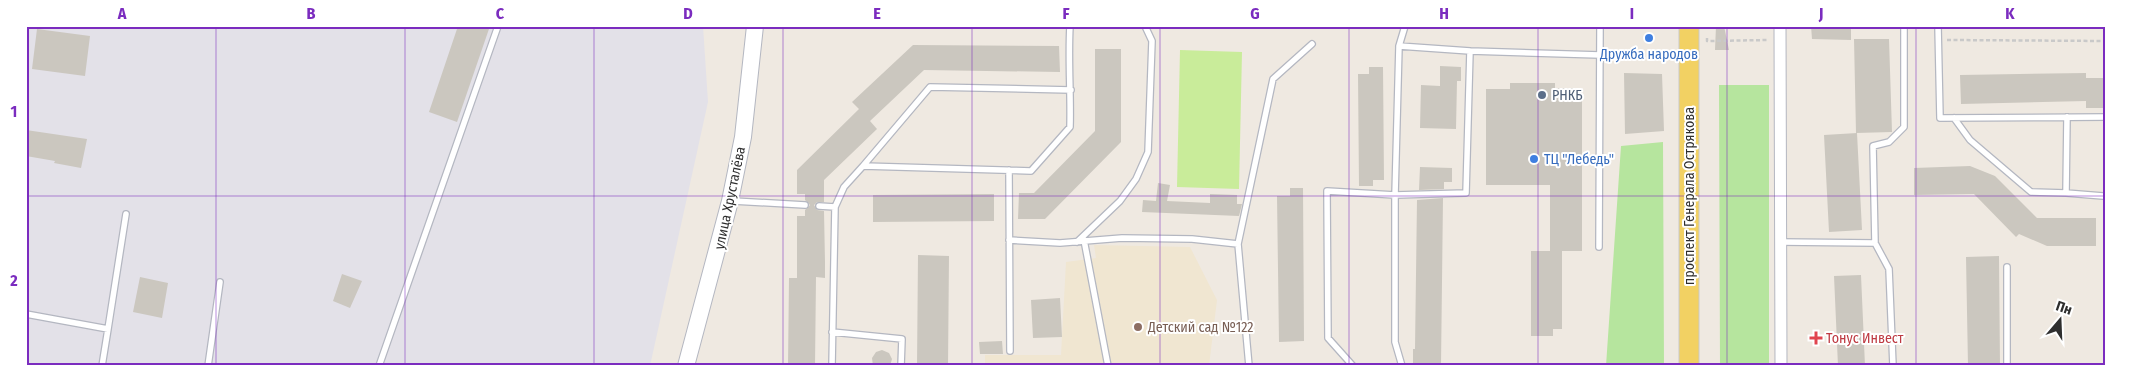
<svg xmlns="http://www.w3.org/2000/svg" width="2132" height="392" viewBox="0 0 2132 392" font-family="'Fira Sans Condensed',sans-serif">
<style>
.industrial{fill:#e3e1e8}
.education{fill:#f0e6d1}
.green{fill:#b6e59e}
.pitch{fill:#c9ec9a}
.building{fill:#cbc7bf}
.lines{fill:none;stroke-linecap:round;stroke-linejoin:round}
.lane-casing{stroke:#b4b7c1;stroke-width:8}
.street-casing{stroke:#b4b7c1;stroke-width:13}
.secondary-casing{stroke:#b4b7c1;stroke-width:18}
.primary-casing{stroke:#c9c9c9;stroke-width:21}
.path{stroke:#c9c9c9;stroke-width:2.5;stroke-dasharray:4 2.5;stroke-linecap:butt}
.lane{stroke:#fff;stroke-width:5.5}
.street{stroke:#fff;stroke-width:11}
.secondary{stroke:#fff;stroke-width:16}
.primary{stroke:#f2d163;stroke-width:19}
.grid{fill:none;stroke:#7b2cbf;stroke-width:1;stroke-opacity:0.55}
.shop-dot{fill:#3f7fe0;stroke:#fff;stroke-width:2}
.service-dot{fill:#5c6f8a;stroke:#fff;stroke-width:2}
.education-dot{fill:#8d6e63;stroke:#fff;stroke-width:2}
.health-dot{fill:#e0444e;stroke:#fff;stroke-width:2}
.labels{text-anchor:middle;dominant-baseline:central;stroke-width:4;stroke-linejoin:round;paint-order:stroke}
.shop-label{font-size:14px;fill:#366cbe;stroke:#fff}
.service-label{font-size:14px;fill:#4e5e75;stroke:#fff;text-anchor:start}
.street-label{font-size:14px;fill:#2e2e2e;stroke:#fff}
.education-label{font-size:14px;fill:#785e54;stroke:#fff;text-anchor:start}
.health-label{font-size:14px;fill:#be3a42;stroke:#fff;text-anchor:start}
.neatline{fill:none;stroke:#7b2cbf;stroke-width:2}
.grid-label{font-size:16px;text-anchor:middle;font-weight:bold;fill:#7b2cbf}
</style>
<rect width="100%" height="100%" fill="#efe9e1"/>
<path class="industrial" d="M26,26H703L708,102L650,366H26Z"/>
<path class="education" d="M1094,245L1190,247L1217,300L1209,366H985V355H1061L1066,262L1096,258Z"/>
<path class="green" d="M1719,85H1769V366H1720Z
M1663,142L1664,366H1606L1621,146Z"/>
<path class="pitch" d="M1180,50L1242,52L1239,189L1177,187Z"/>
<path class="building" d="M458,26H490L457,122L429,112Z
M1716,26H1724L1729,50H1715Z
M1811,26H1851V40L1812,39Z
M37,29L90,36L85,76L32,69Z
M1854,39H1889L1892,132L1856,133Z
M913,45L1059,46L1060,72L924,70L870,121L877,129L824,180V202H817L814,205L817,210L824,211L825,262V278L816,277L815,366H788L789,278H797V216H805V210L810,205L805,200V194H797V170L859,109L852,102Z
M1095,49H1121V142L1045,219H1018L1019,193H1034L1095,131Z
M1440,66L1461,67V81H1457L1456,129L1420,128L1421,85L1440,86Z
M1369,67H1383L1384,180H1373V186H1359L1358,74H1369Z
M1624,73L1662,74L1664,131L1625,134Z
M2086,73V78H2106V108H2086V101L1961,104L1960,75Z
M1510,83H1555V88H1582V251H1562V329H1553V336H1531V251H1550V185H1486V89H1510Z
M26,130L87,139L81,168L54,163L55,161L26,156Z
M1857,133L1862,230L1829,232L1824,135Z
M1970,166L1995,176L2037,218H2096V246H2047L2019,234L2016,237L1974,194L1914,195V168Z
M1420,167L1452,168V182H1444V189L1419,190Z
M1158,183L1170,185L1167,201L1210,203V194L1237,195V204H1242L1239,216L1142,212L1143,200L1156,201Z
M1290,188H1303L1304,341L1279,342L1277,196H1290Z
M994,194V221L873,222V195Z
M1443,198L1441,366H1413V349H1415L1417,200Z
M918,255L949,256L948,366H917Z
M1999,256L2000,366H1968L1966,257Z
M342,274L362,281L350,308L333,301Z
M1861,275L1865,366H1838L1834,276Z
M140,277L168,283L162,318L133,312Z
M1060,298L1062,337L1033,338L1031,300Z
M1002,341L1003,354H980L979,342Z
M882,350L889,353L892,359L890,366H873L872,358L876,352Z"/>
<g class="lines">
<defs>
<path id="lane" d="M1938,26L1940,118L2106,117
M1399,46L1405,26
M2067,117L2066,193L2103,196
M1954,118L1970,140L2031,192L2066,193
M863,166L930,87L1071,90
M1009,170L1010,351
M733,201L805,205
M819,206L835,207L844,187L863,166L1031,171L1070,127C1071,94 1068,60 1070,26
M1009,240L1060,243L1122,238L1192,239L1238,244
M1084,240L1108,366
M1077,242L1120,201L1136,179L1148,152L1152,41L1145,26
M1781,242L1875,243
M1599,247L1600,26
M2007,267V366
M26,314L108,329L102,366
M108,329L126,214
M832,332L902,339L901,366
M208,366L220,282
M379,366L498,26
M832,366L835,207
M1249,366L1238,244L1273,79L1312,44
M1353,366L1328,338L1327,191L1395,195L1399,46L1470,51
M1402,366L1395,342V195L1466,193L1470,51L1600,55
M1893,366L1889,269L1875,243L1873,146L1889,142L1904,127V26"/>
<path id="street" d="M1780,26L1781,366"/>
<path id="secondary" d="M686,366L730,201L743,137L755,26"/>
<path id="primary" d="M1689,26V366"/>
</defs>
<use href="#lane" class="lane-casing"/>
<use href="#street" class="street-casing"/>
<use href="#secondary" class="secondary-casing"/>
<use href="#primary" class="primary-casing"/>
<path class="path" d="M1707,38V41L1769,40
M1947,40L2106,41"/>
<use href="#lane" class="lane"/>
<use href="#street" class="street"/>
<use href="#secondary" class="secondary"/>
<use href="#primary" class="primary"/>
</g>
<path class="grid" d="M216,26V366M405,26V366M594,26V366M783,26V366M972,26V366M1160,26V366M1349,26V366M1538,26V366M1727,26V366M1916,26V366M26,196H2106"/>
<g class="shop-dot">
<circle cx="1649" cy="38" r="5"/>
<circle cx="1534" cy="159" r="5"/>
</g>
<circle class="service-dot" cx="1542" cy="95" r="5"/>
<circle class="education-dot" cx="1138" cy="327" r="5"/>
<path class="health-dot" d="M1813.5 330.5h5v5h5v5h-5v5h-5v-5h-5v-5h5z"/>
<g class="labels">
<g class="shop-label">
<text x="1649" y="54">Дружба народов</text>
<text x="1544" y="159" text-anchor="start">ТЦ "Лебедь"</text>
</g>
<g class="service-label">
<text x="1552" y="95">РНКБ</text>
</g>
<g class="street-label">
<text transform="translate(1689 196) rotate(-90)">проспект Генерала Острякова</text>
<text transform="translate(730 198) rotate(-78)">улица Хрусталёва</text>
</g>
<g class="education-label">
<text x="1148" y="327">Детский сад №122</text>
</g>
<g class="health-label">
<text x="1826" y="338">Тонус Инвест</text>
</g>
</g>
<rect width="2132" height="392" fill="none" stroke="#ffffff" stroke-width="55"/>
<g transform="translate(2060 320) rotate(19)" stroke="#ffffff" stroke-width="4" paint-order="stroke">
<path d="M0-4L9 19L0 12L-9 19Z" fill="#2e2e2e"/>
<text y="-8" font-size="14" font-weight="bold" text-anchor="middle" fill="#2e2e2e">Пн</text>
</g>
<rect x="28" y="28" width="2076" height="336" class="neatline"/>
<g class="grid-label">
<text x="122" y="19">A</text>
<text x="311" y="19">B</text>
<text x="500" y="19">C</text>
<text x="688" y="19">D</text>
<text x="877" y="19">E</text>
<text x="1066" y="19">F</text>
<text x="1255" y="19">G</text>
<text x="1444" y="19">H</text>
<text x="1632" y="19">I</text>
<text x="1821" y="19">J</text>
<text x="2010" y="19">K</text>
<text x="14" y="117">1</text>
<text x="14" y="286">2</text>
</g>
</svg>
